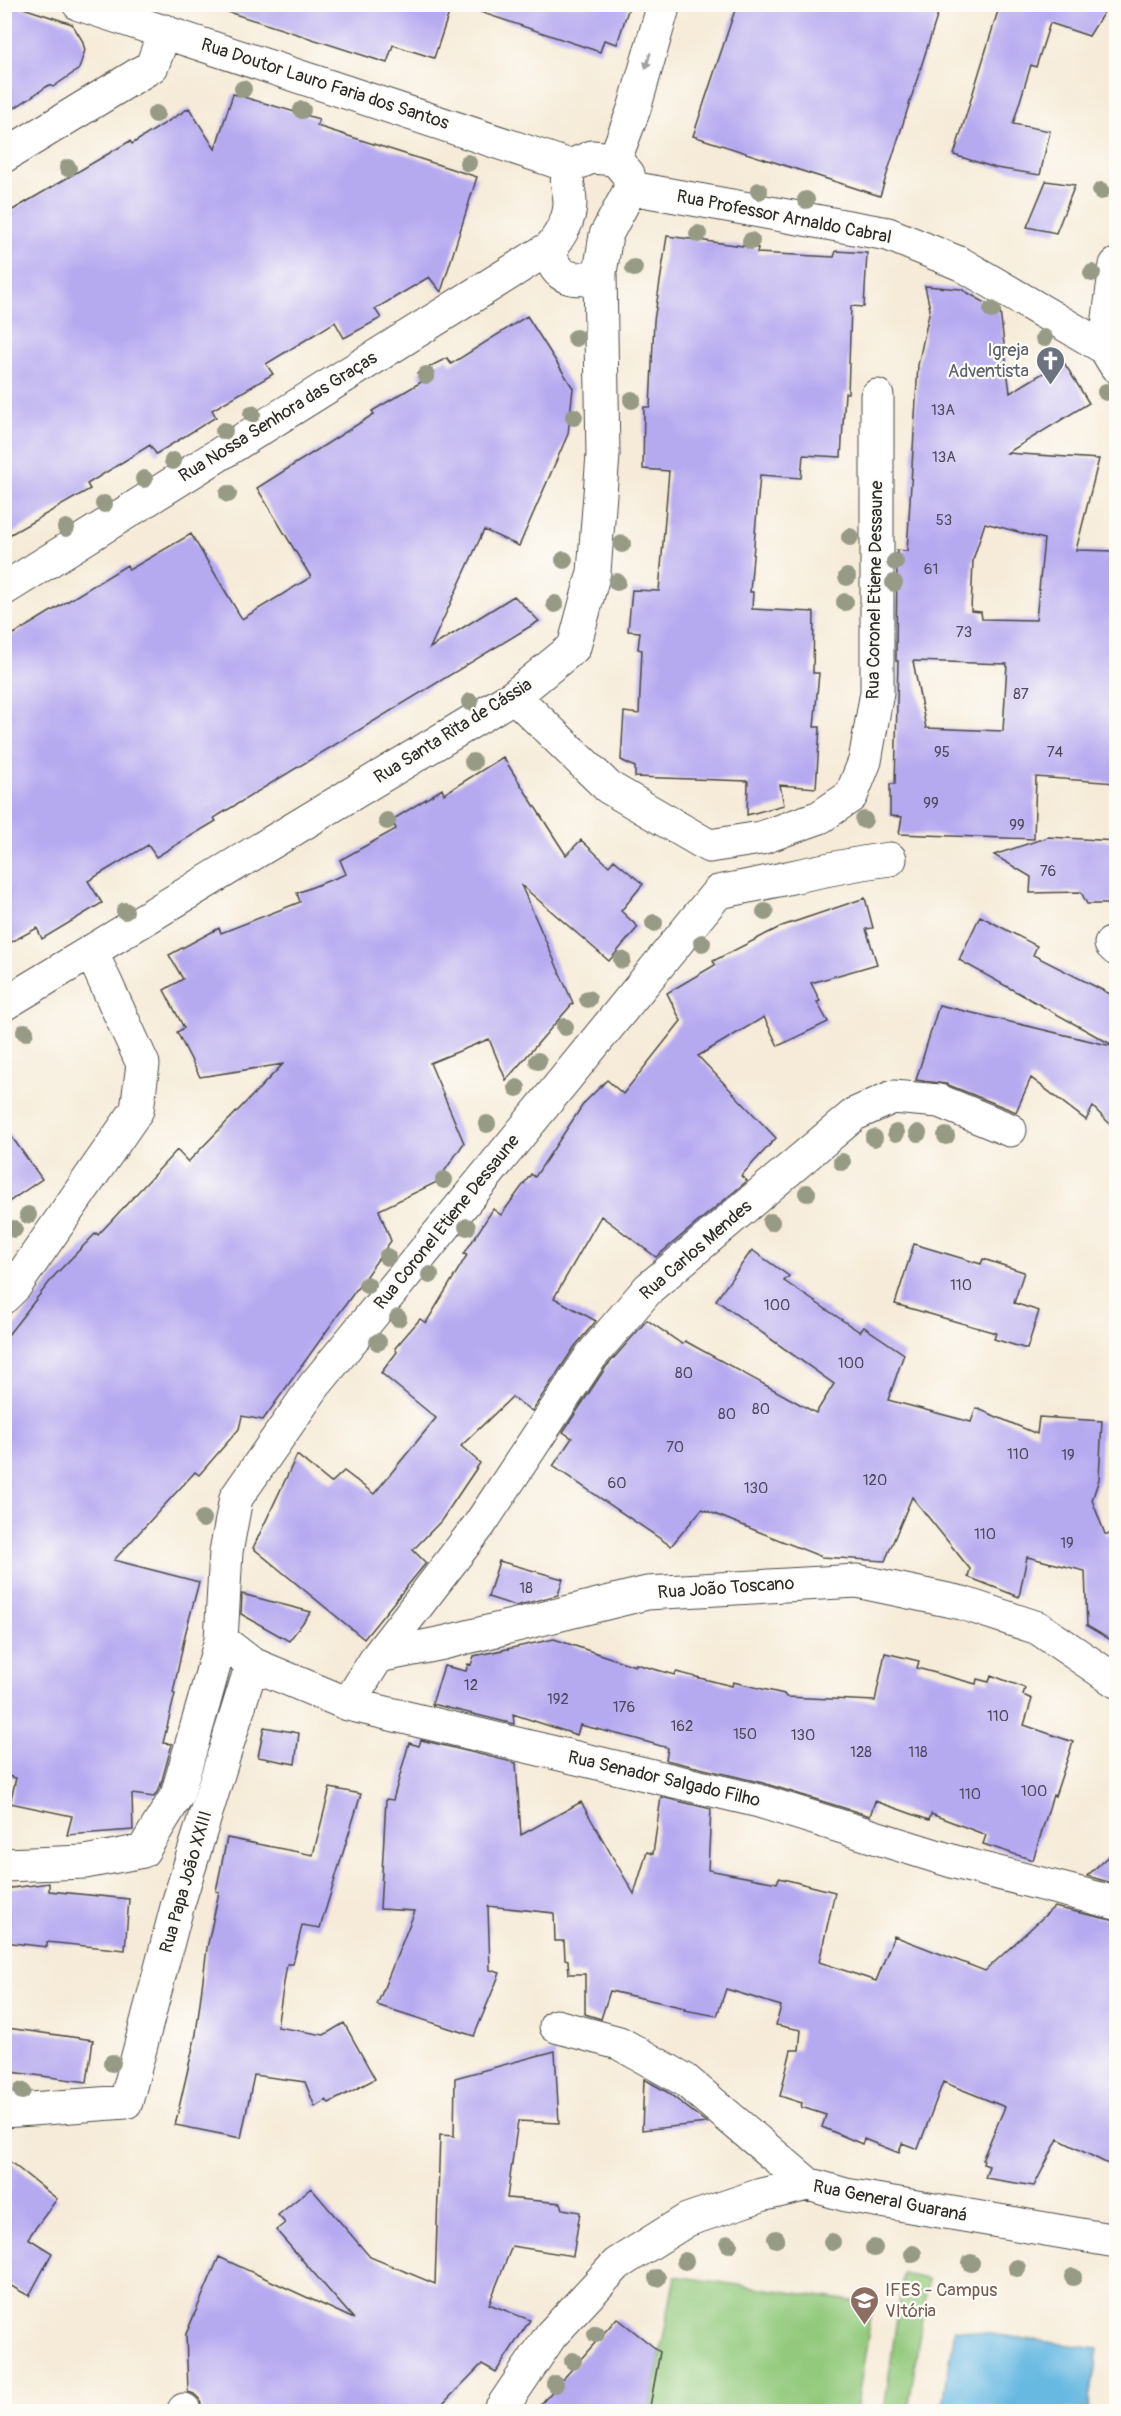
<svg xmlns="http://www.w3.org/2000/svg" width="1121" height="2416" viewBox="0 0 1121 2416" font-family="Pangolin,sans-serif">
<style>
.green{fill:#92c97b;stroke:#5e7a53;stroke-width:1.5}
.water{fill:#67b9e2;stroke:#497286;stroke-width:1.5}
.building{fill:#b5a9f0;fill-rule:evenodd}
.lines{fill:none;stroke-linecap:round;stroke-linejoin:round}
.minor-casing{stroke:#494845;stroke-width:35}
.minor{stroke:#fff;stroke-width:33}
.tree{fill:#979b86}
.oneway{fill:#a0a0a0}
.labels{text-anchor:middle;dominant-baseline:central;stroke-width:4.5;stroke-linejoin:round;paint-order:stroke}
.number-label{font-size:15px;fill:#4e4a5c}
.street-label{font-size:18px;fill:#2b2b2b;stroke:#fdfcf7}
.worship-label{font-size:18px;fill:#5b616d;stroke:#fdfcf7;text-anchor:end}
.education-label{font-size:18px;fill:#785e54;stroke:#fdfcf7;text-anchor:start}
</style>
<rect width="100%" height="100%" fill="#fdfcf7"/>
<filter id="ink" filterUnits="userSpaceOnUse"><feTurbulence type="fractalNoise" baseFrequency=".0167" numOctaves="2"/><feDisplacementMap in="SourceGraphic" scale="12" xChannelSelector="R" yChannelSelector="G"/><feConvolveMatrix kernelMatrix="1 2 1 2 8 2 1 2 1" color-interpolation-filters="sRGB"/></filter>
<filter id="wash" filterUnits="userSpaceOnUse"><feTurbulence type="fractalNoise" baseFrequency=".008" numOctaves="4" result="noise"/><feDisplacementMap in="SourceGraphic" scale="24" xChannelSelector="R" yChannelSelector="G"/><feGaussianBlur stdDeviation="1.35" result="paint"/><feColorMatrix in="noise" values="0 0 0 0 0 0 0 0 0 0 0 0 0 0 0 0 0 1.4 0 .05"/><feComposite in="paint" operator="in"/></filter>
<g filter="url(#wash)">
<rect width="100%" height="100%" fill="#f6ebd8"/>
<path class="green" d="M903,2274L928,2279L908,2411H884Z
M675,2276L873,2304L856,2411L649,2412Z"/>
<path class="water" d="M955,2329L1098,2349L1088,2411H942Z"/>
<g id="blocks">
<path class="building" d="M4,4H11L72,24L82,40L85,50L79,69L53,87L49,85L4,115Z
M226,4H452L434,58L393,45L387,63L225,11Z
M475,4H630L617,44L604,40L600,52L474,10Z
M737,4H941L880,196L693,136Z
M1000,4H1109L1089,36L1050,23L1036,67L1031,65L1013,124L1050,131L1040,175L996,168L954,155Z
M233,94L319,119L317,126L477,177L441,292L429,277L375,309L381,318L344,338L335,322L266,364L273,374L212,410L216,417L156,454L150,445L87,484L90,489L4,538V215L130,141L132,144L189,108L215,149Z
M1046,181L1075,185L1056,233L1027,227Z
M667,236L758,248L757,253L834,257L836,251L867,253L864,307L851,306L848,393H845L841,457L803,455L801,478L760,475L750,592H753L752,609L814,612L813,673H819L814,727H820L816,788L780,785L784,805L747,815L748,781L635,777V767L621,760L624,712L639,714L642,650L638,649L640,632L628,631L632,590L659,591L669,471L643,469L644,407H650L654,321Z
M925,286L961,289L1000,311L1010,393L1063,361L1089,403L1007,453L1099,459L1076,550L1116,551V783L1036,777L1034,839L899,834L902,817L890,816V784H895L898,661H896L897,550L907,551L918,365L930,309ZM985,523L1044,539L1036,620L982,619L981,612L971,611L973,560ZM913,661L1007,664L1003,731L926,728Z
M527,316L573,388L568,434L519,546L484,530L430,648L514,596L539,621L214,818L216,821L156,857L148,845L88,881L102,903L42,939L37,928L4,946V640L127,565L129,570L191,534L242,619L311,577L257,488L374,414L372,411L423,381L417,373L447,358L451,364Z
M503,757L566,855L581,840L609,866L614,860L643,884L621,911L638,927L609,961L521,885L573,1003L506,1080L489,1039L430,1063L464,1143L437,1182L379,1210L391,1241L263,1420L242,1416L239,1429L199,1475L195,1472L114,1560L199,1582L185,1635L173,1693L175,1694L163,1743L172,1744L160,1787L154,1797L132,1794L133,1830L67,1835L72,1816L10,1803L16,1778L4,1775V1340L55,1275L96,1233L98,1235L177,1150L188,1162L283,1064L200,1077L177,1032L184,1028L164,990L183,979L169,955L219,928L221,933L300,902L297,893L346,874L340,860L396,829L392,820L442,789L444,794Z
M1048,837L1116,841V904H1087L1081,892L1030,893L1031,877L994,855Z
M865,898L873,928L866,929L877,964L811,983L820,1001L817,1002L828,1022L778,1046L764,1017L698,1056L776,1138L741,1176L747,1181L656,1257L601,1216L554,1298L596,1321L575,1346L532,1411L512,1397L461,1446L480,1463L441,1521L413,1550L426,1563L364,1639L253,1548L297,1455L331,1483L344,1471L374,1494L436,1418L381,1373L397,1352L395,1348L420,1319L426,1323L467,1255L464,1254L493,1209L501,1215L531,1174L535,1177L584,1103L607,1080L623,1094L681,1021L667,993L715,965L713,961L782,926Z
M980,916L1037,946L1033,955L1116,997V1130L1093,1107L1086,1120L1031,1078L1016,1112L946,1084L916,1080L939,1005L1116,1047L959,960Z
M4,1126L42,1179L4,1205Z
M914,1244L981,1264L983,1259L1024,1272L1014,1303L1039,1311L1027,1349L994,1339L996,1333L895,1304Z
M752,1250L789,1276L784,1281L860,1332L864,1327L904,1354L888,1400L971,1422L976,1408L1037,1434L1039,1417L1102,1421L1099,1479L1092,1500L1105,1534L1116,1535V1643L1087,1626L1085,1571L1027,1557L1019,1597L968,1577L970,1569L912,1497L885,1561L822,1557L702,1509L671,1546L553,1466L572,1438L563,1432L606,1367L647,1320L682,1344L685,1341L816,1413L834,1384L716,1300Z
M499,1561L563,1579L558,1595L516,1606L488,1597Z
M242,1594L311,1612L289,1641L241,1614Z
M554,1639L635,1666L636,1664L675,1675L676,1672L732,1686L733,1682L784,1694L786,1697L875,1701L885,1653L919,1661L917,1668L976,1684L977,1679L989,1682L991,1675L1025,1688L1023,1695L1032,1699L1024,1725L1073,1742L1055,1796L1053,1795L1033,1860L983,1844L986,1835L931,1814L929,1820L875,1801L870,1816L763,1783L666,1760L668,1748L633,1738L580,1725L577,1735L513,1714L514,1724L432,1704L444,1666L466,1671L468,1664L471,1665L474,1656Z
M264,1727L299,1733L295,1764L258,1757Z
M421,1740L516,1763L521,1835L581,1802L634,1894L647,1852L653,1854L661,1797L711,1809L708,1870L777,1883L779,1878L835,1892L819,1962L876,1981L894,1936L985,1971L1054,1907L1116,1921V2168L1058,2139L1034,2186L985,2178L989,2166L983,2164L984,2160H982L1005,2107L943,2082L918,2149L902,2143L899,2153L864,2139L862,2144L822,2127L826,2115L801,2107L802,2103L780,2096L791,2050H799L801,2030L776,2025L781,2006L726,1989L717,2016L684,2010L685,2008L610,1991L601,2019L585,2014V1974H569L568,1960L565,1959L564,1941H555L554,1913L488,1906L490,1970L500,1973L474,2036L377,2005L415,1911L380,1909L386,1799L393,1800L409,1743L419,1746Z
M330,1788L361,1794L320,1928L302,1925L293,1964H287L277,2027L324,2035L344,2023L375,2079L329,2103L326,2100L315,2107L305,2082L254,2075L241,2138L175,2125L196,2034L207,1948L219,1892L216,1891L227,1838L313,1855Z
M1116,1849V1884L1087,1876Z
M49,1883V1891L129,1899L125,1950L47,1942V1947L4,1942V1889Z
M7,2028L93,2040L87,2082L4,2071Z
M555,2051L559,2123L518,2121L507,2198L561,2203L563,2209L580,2212L573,2256L512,2246L489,2304L530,2320L496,2372L482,2364L435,2412H203L200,2400L194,2394L188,2392L186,2334L219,2257L354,2319L276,2230L285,2223L278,2215L311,2188L370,2257L435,2284L440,2135L454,2136L455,2078Z
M644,2079L667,2092L707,2123L642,2130Z
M4,2157L57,2199L28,2238L52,2253L29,2296L4,2282Z
M617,2318L660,2352L649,2412H534Z"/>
</g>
</g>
<g filter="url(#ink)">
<use href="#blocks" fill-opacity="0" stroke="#494845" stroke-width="1.5"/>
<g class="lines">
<defs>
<path id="minor" d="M79,4L570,166
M4,156L152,66L165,31
M592,157L615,159L628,174L631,188L606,235L600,273C585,282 560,282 553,262C551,258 552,251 551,247C561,234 570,220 570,203C570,186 564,185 570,166Z
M615,159L634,109L664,4
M631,188L888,234L961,264L1105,348L1116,366
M1105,348L1116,265
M4,589L551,247
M514,696L608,787L709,846
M709,846L761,838L820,817L851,796L865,761L877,692V396
M1111,944L1116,949
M4,1004L514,696L574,647L594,572L603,455L600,273
M4,1297L15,1286L137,1110L143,1064L91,951
M221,1640L252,1664L348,1704L759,1801L955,1862L1116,1903
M378,1656L480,1524L591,1356L649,1288L855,1114L893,1097L939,1101L1010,1130
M348,1704L378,1656L443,1643L647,1593L857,1581L962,1603L1038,1628L1116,1681
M4,1865L85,1862L143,1851L177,1795L204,1702L221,1640L226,1552L236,1498L314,1386L718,892C775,882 832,866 890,859
M556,2026L619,2043L685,2080L808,2184
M4,2111L126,2102L177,1907L252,1664
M184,2410V2412
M499,2412L551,2335L617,2264L687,2220L761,2195L808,2184L846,2195L1116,2241"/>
</defs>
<use href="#minor" class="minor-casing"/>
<use href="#minor" class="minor"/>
</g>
<g class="tree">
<circle cx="243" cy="89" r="9"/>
<circle cx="302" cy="110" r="9"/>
<circle cx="156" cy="114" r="9"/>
<circle cx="468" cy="163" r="9"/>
<circle cx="68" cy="168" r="9"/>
<circle cx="759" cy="191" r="9"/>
<circle cx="1101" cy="191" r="9"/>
<circle cx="806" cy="200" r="9"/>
<circle cx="698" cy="234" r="9"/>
<circle cx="751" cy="241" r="9"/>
<circle cx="634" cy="268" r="9"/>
<circle cx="1092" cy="273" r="9"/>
<circle cx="992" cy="310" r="9"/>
<circle cx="576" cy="338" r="9"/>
<circle cx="1044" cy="338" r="9"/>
<circle cx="426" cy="375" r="9"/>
<circle cx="1106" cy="392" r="9"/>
<circle cx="632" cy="400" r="9"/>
<circle cx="252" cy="414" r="9"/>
<circle cx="574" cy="417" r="9"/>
<circle cx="224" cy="431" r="9"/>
<circle cx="173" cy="461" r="9"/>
<circle cx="144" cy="479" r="9"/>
<circle cx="228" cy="494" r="9"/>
<circle cx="104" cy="504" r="9"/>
<circle cx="66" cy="528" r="9"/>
<circle cx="850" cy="537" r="9"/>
<circle cx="622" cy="544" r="9"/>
<circle cx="564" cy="560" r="9"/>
<circle cx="895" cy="562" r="9"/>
<circle cx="847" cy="577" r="9"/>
<circle cx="617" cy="582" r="9"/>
<circle cx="894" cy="583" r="9"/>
<circle cx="845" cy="602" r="9"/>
<circle cx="555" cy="604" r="9"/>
<circle cx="470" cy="702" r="9"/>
<circle cx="473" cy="762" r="9"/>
<circle cx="864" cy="820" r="9"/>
<circle cx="387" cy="821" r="9"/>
<circle cx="125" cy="911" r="9"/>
<circle cx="765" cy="912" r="9"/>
<circle cx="654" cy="923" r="9"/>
<circle cx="702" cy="943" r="9"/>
<circle cx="622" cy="960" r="9"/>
<circle cx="588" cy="999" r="9"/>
<circle cx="565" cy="1027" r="9"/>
<circle cx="25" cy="1032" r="9"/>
<circle cx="538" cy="1061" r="9"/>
<circle cx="517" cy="1088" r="9"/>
<circle cx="487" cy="1124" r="9"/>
<circle cx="896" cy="1133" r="9"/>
<circle cx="918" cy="1133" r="9"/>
<circle cx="946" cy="1136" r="9"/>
<circle cx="874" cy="1138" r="9"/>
<circle cx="842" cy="1162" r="9"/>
<circle cx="444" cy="1180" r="9"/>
<circle cx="807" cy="1193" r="9"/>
<circle cx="28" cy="1215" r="9"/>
<circle cx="771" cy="1222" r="9"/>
<circle cx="467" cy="1227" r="9"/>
<circle cx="14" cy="1229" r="9"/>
<circle cx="387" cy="1257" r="9"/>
<circle cx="430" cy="1275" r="9"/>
<circle cx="367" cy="1285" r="9"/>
<circle cx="398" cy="1318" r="9"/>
<circle cx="378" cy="1342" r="9"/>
<circle cx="203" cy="1519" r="9"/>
<circle cx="112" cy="2063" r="9"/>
<circle cx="22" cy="2091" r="9"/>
<circle cx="776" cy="2239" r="9"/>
<circle cx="832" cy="2242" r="9"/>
<circle cx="729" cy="2244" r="9"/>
<circle cx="874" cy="2248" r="9"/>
<circle cx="913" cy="2254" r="9"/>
<circle cx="685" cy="2261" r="9"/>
<circle cx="971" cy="2263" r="9"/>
<circle cx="1017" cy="2268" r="9"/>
<circle cx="1073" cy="2277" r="9"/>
<circle cx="657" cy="2278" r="9"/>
<circle cx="596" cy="2334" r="9"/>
<circle cx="573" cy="2361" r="9"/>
<circle cx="555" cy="2384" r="9"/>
</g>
<defs><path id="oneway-solid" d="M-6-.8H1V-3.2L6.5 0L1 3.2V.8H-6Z" transform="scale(1.5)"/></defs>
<use class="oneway" href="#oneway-solid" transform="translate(648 61) rotate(106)"/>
</g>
<defs>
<symbol id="church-pin" viewBox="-11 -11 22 30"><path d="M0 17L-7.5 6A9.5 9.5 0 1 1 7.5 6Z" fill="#6b7280" stroke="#fdfcf7"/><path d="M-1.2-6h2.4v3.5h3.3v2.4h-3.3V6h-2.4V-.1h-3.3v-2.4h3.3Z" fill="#fff"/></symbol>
<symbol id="university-pin" viewBox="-11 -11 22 30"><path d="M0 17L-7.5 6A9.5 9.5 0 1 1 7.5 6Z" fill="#8d6e63" stroke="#fdfcf7"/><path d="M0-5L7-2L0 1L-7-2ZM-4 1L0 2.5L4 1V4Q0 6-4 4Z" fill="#fff"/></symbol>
</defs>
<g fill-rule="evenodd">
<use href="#church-pin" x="1034" y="344" width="33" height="45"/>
<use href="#university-pin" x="848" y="2284" width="33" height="45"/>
</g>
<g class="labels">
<g class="number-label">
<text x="943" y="410">13A</text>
<text x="944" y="457">13A</text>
<text x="944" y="520">53</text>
<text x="931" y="569">61</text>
<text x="964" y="632">73</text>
<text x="1021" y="694">87</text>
<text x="942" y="752">95</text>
<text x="1055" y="752">74</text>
<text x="931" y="803">99</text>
<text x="1017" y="825">99</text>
<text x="1048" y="871">76</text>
<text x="961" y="1285">110</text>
<text x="777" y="1305">100</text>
<text x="851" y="1363">100</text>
<text x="684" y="1373">80</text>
<text x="761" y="1409">80</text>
<text x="727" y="1414">80</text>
<text x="675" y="1447">70</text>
<text x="1018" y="1454">110</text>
<text x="1068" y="1455">19</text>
<text x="875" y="1480">120</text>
<text x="617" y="1483">60</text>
<text x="756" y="1488">130</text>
<text x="985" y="1534">110</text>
<text x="1067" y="1543">19</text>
<text x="526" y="1588">18</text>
<text x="471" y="1685">12</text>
<text x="558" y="1699">192</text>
<text x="624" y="1707">176</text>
<text x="998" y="1716">110</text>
<text x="682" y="1726">162</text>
<text x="745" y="1734">150</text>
<text x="803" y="1735">130</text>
<text x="861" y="1752">128</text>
<text x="918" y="1752">118</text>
<text x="1034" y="1791">100</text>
<text x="970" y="1794">110</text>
</g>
<g class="street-label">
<text transform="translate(325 84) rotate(18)">Rua Doutor Lauro Faria dos Santos</text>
<text transform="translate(784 217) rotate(11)">Rua Professor Arnaldo Cabral</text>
<text transform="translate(278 417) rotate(-32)">Rua Nossa Senhora das Graças</text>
<text transform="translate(875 590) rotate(-89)">Rua Coronel Etiene Dessaune</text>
<text transform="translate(453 731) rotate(-32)">Rua Santa Rita de Cássia</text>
<text transform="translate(447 1222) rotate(-51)">Rua Coronel Etiene Dessaune</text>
<text transform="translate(696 1250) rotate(-41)">Rua Carlos Mendes</text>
<text transform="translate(726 1588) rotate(-4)">Rua João Toscano</text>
<text transform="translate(664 1779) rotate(13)">Rua Senador Salgado Filho</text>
<text transform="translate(186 1882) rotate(-74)">Rua Papa João XXIII</text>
<text transform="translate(890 2201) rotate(11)">Rua General Guaraná</text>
</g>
<g class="worship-label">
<text x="1029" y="350">Igreja<tspan x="1029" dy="21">Adventista</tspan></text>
</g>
<g class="education-label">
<text x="885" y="2290">IFES - Campus<tspan x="885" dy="21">VItória</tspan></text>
</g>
</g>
<rect width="1121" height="2416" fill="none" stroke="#fdfcf7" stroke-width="24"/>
</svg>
